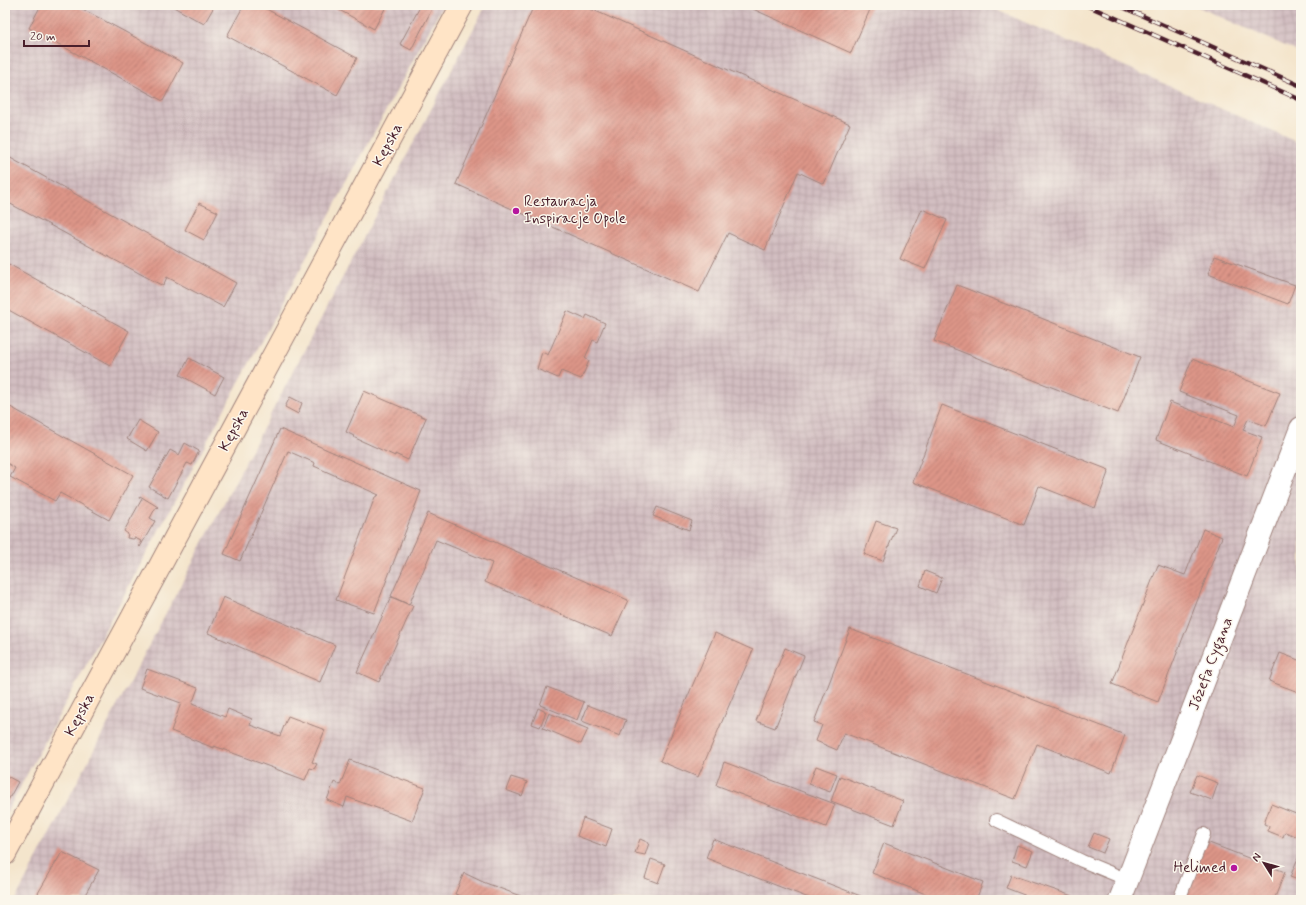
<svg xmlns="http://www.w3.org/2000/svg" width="1306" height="905" viewBox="0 0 1306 905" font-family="Mynerve,sans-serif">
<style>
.industrial{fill:url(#industrial-grid)}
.building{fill:url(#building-hatch)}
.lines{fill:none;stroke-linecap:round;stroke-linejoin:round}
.lane-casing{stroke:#9f827c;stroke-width:14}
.street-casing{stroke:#9f827c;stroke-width:24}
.secondary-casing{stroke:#9f827c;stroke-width:24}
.lane{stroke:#fff;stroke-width:12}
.street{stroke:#fff;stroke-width:22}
.secondary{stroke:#ffe4c6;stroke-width:22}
.rail-casing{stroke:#4a1f2b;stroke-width:4.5}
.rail{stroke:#fbf7ec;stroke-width:3;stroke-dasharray:9;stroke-linecap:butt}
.poi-dot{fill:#b5179e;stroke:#fbf7ec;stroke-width:1.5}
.labels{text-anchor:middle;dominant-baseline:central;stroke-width:3;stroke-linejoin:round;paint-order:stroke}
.street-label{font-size:15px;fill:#4a1f2b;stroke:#fbf7ec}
.poi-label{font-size:15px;fill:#4a1f2b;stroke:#fbf7ec;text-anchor:start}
</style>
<defs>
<pattern id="industrial-grid" width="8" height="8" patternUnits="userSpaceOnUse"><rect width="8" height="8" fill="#d2bec1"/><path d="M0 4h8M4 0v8" fill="none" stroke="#b6a3a6"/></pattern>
<pattern id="building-hatch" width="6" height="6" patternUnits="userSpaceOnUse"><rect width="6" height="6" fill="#dd9588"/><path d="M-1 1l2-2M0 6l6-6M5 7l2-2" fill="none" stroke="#b5796f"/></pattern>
</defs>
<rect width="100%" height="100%" fill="#fbf7ec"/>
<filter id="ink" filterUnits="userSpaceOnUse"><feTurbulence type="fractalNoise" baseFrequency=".025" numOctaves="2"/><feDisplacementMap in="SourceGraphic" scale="8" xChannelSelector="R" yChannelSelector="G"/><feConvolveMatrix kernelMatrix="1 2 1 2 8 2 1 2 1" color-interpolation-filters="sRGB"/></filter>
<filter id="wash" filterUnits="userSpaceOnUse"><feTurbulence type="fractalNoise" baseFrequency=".012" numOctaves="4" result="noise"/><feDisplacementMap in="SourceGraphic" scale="16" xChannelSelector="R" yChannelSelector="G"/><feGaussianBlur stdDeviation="0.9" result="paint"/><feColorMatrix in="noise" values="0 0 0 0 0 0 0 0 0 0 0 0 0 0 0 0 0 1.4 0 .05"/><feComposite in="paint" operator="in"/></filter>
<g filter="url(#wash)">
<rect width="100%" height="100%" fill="#f4e5cc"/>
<path class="industrial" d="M5,5H443L5,815Z
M486,5H986L1301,144V900H15Z
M1194,5H1301V53Z"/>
<g id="blocks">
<path class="building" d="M41,5H75L183,63L163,101L29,28Z
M170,5H215L204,24Z
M244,5H259L357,58L337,95L227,36Z
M330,5H387L374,29Z
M421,5H426L432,9L411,50L400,44Z
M534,5H582L850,124L824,184L798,172L765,250L728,233L699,292L456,184Z
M744,5H872L851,53Z
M5,155L236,283L223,307L167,277L163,286L5,201Z
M199,203L218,212L204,240L185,230Z
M922,209L947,220L925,269L900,259Z
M1214,256L1295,285L1288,304L1208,274Z
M5,262L129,331L110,366L5,308Z
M957,285L1140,357L1118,413L934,341Z
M567,311L585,319L587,315L605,323L597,342L593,340L585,358L589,361L581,379L561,371L558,378L537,369L542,352L548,355Z
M189,358L224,377L215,394L180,375Z
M1192,359L1280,393L1266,426L1248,419L1243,430L1262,437L1247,476L1156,440L1170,402L1234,427L1239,415L1179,392Z
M364,391L426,418L408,460L395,454V456L353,437L354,436L346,432Z
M290,397L302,403L298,414L285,407Z
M5,404L133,475L109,520L60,493L55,501L10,477L15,468L5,462Z
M942,405L1109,470L1095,508L1039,486L1024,525L913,482Z
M138,420L158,432L147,451L127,439Z
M280,429L421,491L374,613L336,600L375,497L379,495L314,466L315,463L288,451L240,561L224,554Z
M185,443L199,451L192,465L187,463L168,498L149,487L170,450L179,455Z
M140,496L158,507L157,508L156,507L150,518L155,521L140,547L139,546L141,541L135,538L133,539L127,538L128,534L124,531L142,499L139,498Z
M657,507L692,521L689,530L653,516Z
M428,513L628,600L612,636L485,582L492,563L436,540L409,605L391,596Z
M876,521L896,528L883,561L864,554Z
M1203,529L1222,537L1158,702L1112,684L1158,565L1185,575Z
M925,571L942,578L936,593L920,586Z
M223,597L335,645L320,682L208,633Z
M391,597L413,606L379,682L357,672Z
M850,629L1125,735L1111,773L1037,744L1015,799L844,733L837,750L816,741L822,725L814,722Z
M715,633L753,650L698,777L660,761Z
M785,648L804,656L775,728L756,721Z
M1280,653L1301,661V693L1269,681Z
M147,669L198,688L192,704L225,717L228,709L252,719L250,725L280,736L288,716L325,730L312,762L317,764L314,769L310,768L305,780L214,746V748L171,731L181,703L140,688Z
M547,687L584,702L577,720L540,705Z
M588,705L626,720L620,736L582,721Z
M538,708L546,712L540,727L532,724Z
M549,713L588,729L581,744L543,728Z
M350,760L425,788L412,821L347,797L344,807L327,800L334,782L340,785Z
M724,762L835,804L826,827L716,785Z
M816,766L837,774L830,792L809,784Z
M5,775L18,782L5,806Z
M1197,775L1218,783L1212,800L1190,792Z
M840,776L903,801L894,825L831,801Z
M511,777L527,782L522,796L506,790Z
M1271,804L1301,816V838L1285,832L1283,837L1268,831L1269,826L1264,824Z
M583,818L612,829L606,847L577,836Z
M1094,833L1109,839L1103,853L1088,847Z
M640,839L649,843L645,855L635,853Z
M713,839L871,900H814L706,858Z
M1204,841L1285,872L1274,900H1191L1183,897Z
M884,843L983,882L976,900H941L872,873Z
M1017,845L1033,851L1027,866L1012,861Z
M62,852L99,870L82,900H34Z
M1298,858L1301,859V881L1290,877Z
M651,859L665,864L658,883L645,878Z
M464,873L483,882L531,900H472L455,894Z
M1011,875L1084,900H1031L1032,898L1006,888Z"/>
</g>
</g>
<g filter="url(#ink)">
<use href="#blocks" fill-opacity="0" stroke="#9f827c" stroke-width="1"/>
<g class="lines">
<defs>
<path id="lane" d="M996,820L1082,861L1128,880
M1179,900L1204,834"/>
<path id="street" d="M1120,900L1301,428"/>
<path id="secondary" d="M5,854L462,5"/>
</defs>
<use href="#lane" class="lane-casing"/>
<use href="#street" class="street-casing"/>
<use href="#secondary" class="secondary-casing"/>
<use href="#lane" class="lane"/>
<use href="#street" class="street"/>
<use href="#secondary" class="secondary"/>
<defs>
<path id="rail" d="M1086,5L1301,100
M1118,5L1301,86"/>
</defs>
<use href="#rail" class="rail-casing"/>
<use href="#rail" class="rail"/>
</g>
</g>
<g class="poi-dot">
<circle cx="516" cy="211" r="4"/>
<circle cx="1234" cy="868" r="4"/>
</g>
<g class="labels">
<g class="street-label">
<text transform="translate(388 145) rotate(-62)">Kępska</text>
<text transform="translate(234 430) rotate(-62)">Kępska</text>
<text transform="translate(1211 664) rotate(-69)">Józefa Cygana</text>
<text transform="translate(80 715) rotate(-62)">Kępska</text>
</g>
<g class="poi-label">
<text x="524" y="202">Restauracja<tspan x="524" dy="17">Inspiracje Opole</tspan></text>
<text x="1226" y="868" text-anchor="end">Helimed</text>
</g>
</g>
<rect width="1306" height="905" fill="none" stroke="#fbf7ec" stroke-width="20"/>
<g transform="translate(1264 863) rotate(307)" stroke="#fbf7ec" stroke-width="3" paint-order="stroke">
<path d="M0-3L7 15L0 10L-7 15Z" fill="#4a1f2b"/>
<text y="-6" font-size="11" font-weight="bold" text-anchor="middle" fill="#4a1f2b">N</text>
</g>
<path d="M24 40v6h65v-6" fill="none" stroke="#4a1f2b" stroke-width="2"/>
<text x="30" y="40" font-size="12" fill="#4a1f2b" stroke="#fbf7ec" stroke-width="3" paint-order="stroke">20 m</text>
</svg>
